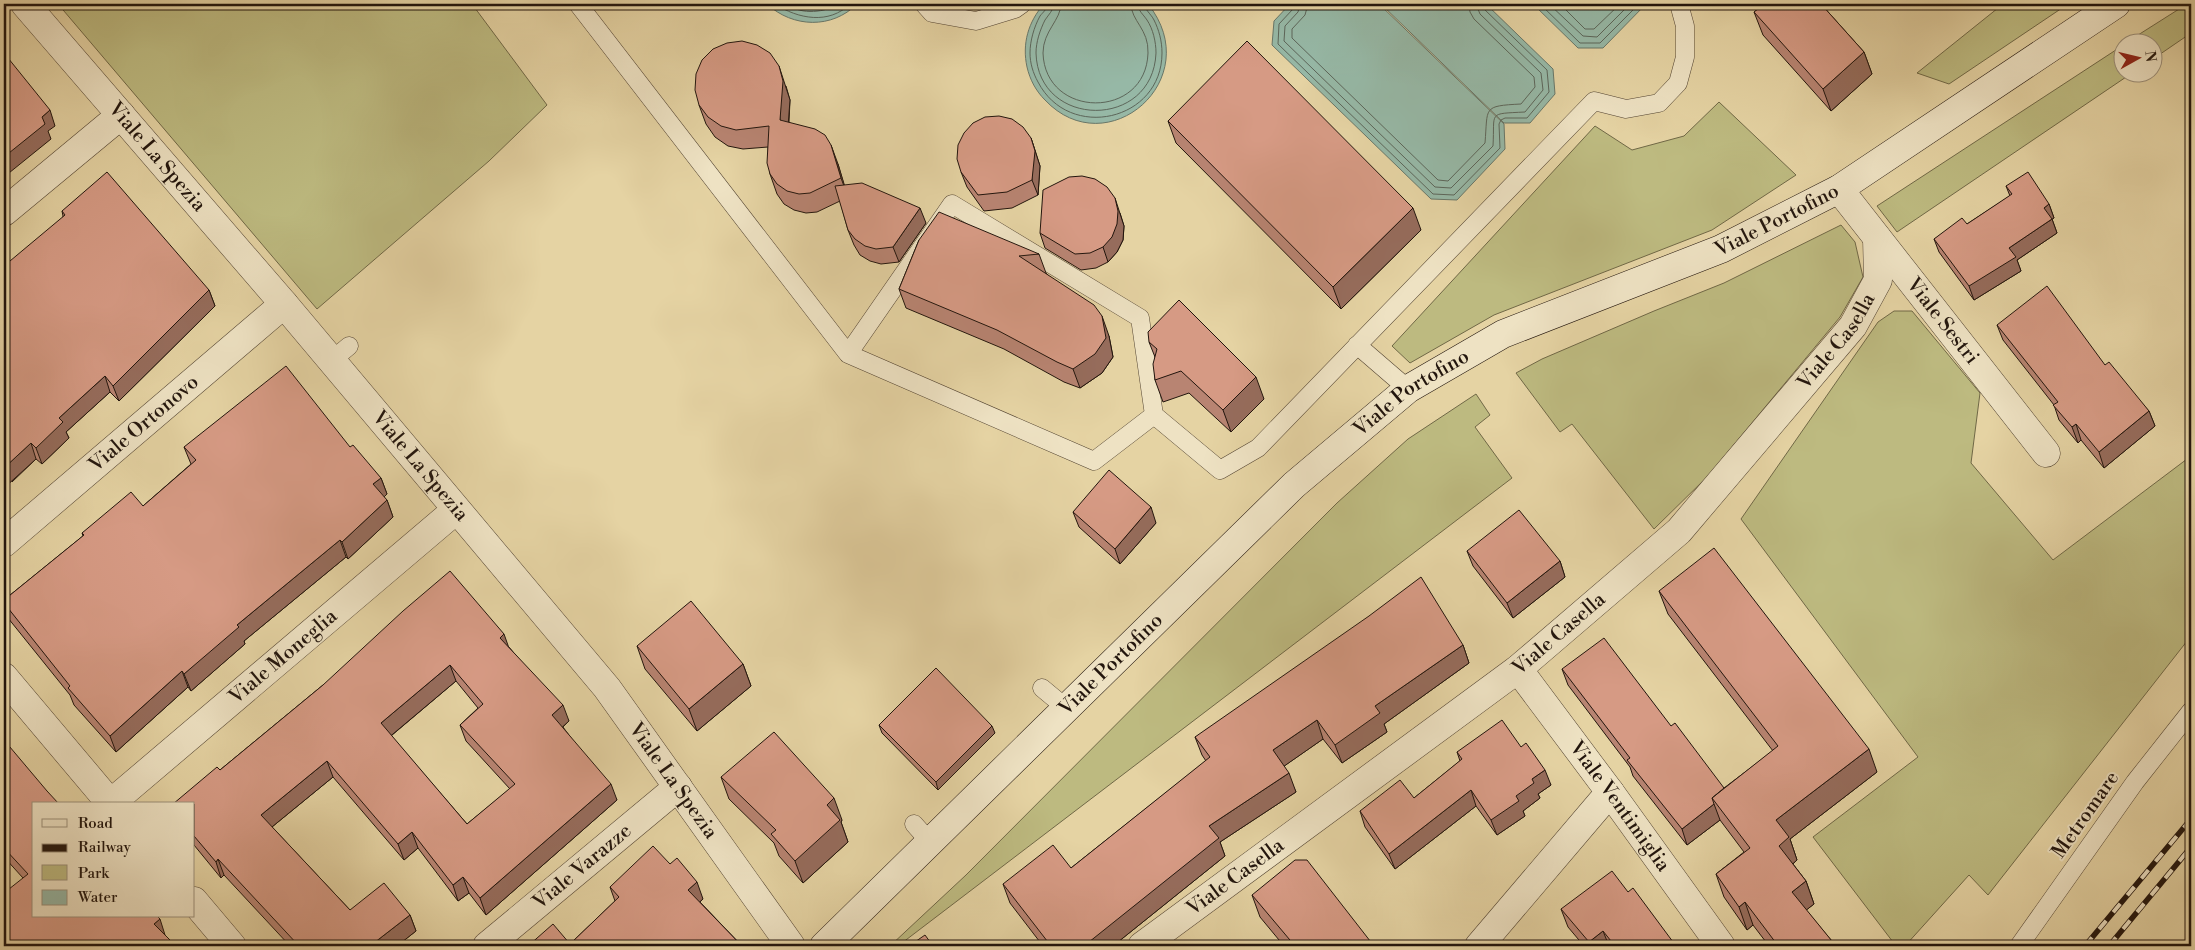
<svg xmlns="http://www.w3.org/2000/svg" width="2195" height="950" viewBox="0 0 2195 950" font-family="'Libre Bodoni',serif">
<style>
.green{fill:#bdba80;stroke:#706846}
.water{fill:#96b8a6;stroke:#687769}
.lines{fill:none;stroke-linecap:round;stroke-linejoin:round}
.shore{stroke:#5c665a;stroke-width:1}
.lane-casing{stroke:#534432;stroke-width:19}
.street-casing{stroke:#534432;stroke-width:29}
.secondary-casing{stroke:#22150d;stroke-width:29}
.lane{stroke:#eee2c3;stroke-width:18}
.street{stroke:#eee2c3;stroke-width:28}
.secondary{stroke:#eee2c3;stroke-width:28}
.rail-casing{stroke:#22150d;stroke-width:5.5}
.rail{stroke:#eee2c3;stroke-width:4;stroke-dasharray:11;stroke-linecap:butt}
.wall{fill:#b88472;stroke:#22150d;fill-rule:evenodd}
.shaded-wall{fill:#966c5c;stroke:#22150d}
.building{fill:#d69a84;stroke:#22150d;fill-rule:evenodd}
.labels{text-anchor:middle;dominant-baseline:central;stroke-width:4;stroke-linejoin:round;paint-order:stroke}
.street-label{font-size:20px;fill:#22150d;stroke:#eee2c3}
</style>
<rect width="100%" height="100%" fill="#e5d3a3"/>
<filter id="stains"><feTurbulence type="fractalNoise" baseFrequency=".004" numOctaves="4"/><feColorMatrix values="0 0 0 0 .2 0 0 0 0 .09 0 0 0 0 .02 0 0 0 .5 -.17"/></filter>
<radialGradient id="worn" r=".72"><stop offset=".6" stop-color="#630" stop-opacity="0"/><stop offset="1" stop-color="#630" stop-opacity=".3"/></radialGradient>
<path class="green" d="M58,4H472L547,105L489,161L317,309Z
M2003,4H2068L1949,84L1917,73Z
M2187,4H2191V33L2153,59L2152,42H2127Z
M2122,46V72L2132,73L1897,232L1877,206Z
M1719,102L1796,175L1712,230L1494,315L1410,363L1392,346L1595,126L1632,150L1684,136Z
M1841,225L1855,242L1863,277L1840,317L1707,477L1654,529L1572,424L1560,432L1516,373L1542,359L1654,311L1724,283Z
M1894,311H1912L1980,393L1971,463L2053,560L2191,456V636L1988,895L1969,875L1905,946H1896L1813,837L1918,757L1741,519L1878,322Z
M1476,394L1490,415L1475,427L1512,478L898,946H890L966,875L1337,503L1408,439Z"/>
<path class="water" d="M767,4H857C832,29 793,28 767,4Z
M1044,4H1148C1208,79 1107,166 1045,100C1036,91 1030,80 1027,67C1022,44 1028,22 1044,4Z
M1290,4H1379L1504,124L1505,149L1457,200L1431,199L1272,45L1274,21Z
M1381,4H1486L1553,69L1555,94L1530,123H1504Z
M1533,4H1646L1603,48H1578Z"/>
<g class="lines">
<path class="shore" d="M775,4C798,19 829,25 850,4
M786,4C804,16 823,12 841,4
M1047,4C1047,10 1043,12 1040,16C1034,27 1030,41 1030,53C1030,63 1033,73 1038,82C1069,142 1162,121 1162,53C1162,41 1159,30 1154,20C1151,14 1145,10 1144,4
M1054,4C1053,11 1049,14 1045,20C1040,30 1036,42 1036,53C1038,129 1153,130 1156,53C1156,42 1153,29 1147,20C1143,14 1138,11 1138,4
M1061,4C1061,20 1043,31 1043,53C1045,119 1146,120 1148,53C1149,29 1131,21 1131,4
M1294,4L1293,9L1279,24L1278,44L1433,194L1454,195L1500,148L1499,124L1501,120L1505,118H1527L1549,92L1547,70L1484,9L1483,4
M1300,4L1298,12L1285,26L1284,41L1435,187L1451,188L1493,146C1495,111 1487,114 1525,112L1543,90L1541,73L1480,14L1476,4
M1308,4L1305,15L1292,29V38L1438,180L1448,181L1485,143C1488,107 1482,106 1521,104L1535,87L1534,77L1474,19L1470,12L1469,4
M1540,4L1580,43H1600L1639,4
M1549,4L1583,36L1597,37L1630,4
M1560,4L1585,29H1594L1620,4"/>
<defs>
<path id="lane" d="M578,4L848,354L952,204L1140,318L1154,415L1220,470L1258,448L1594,101L1626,109L1659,103L1678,83L1685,57V26L1679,4
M924,4L932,13L976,21L1015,9L1022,4
M1357,345L1408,389
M848,354L1094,461L1154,415
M331,361L349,346
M1042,688L1066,708
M914,824L929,841
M2019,946L2135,782L2191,711"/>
<g id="street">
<path id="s1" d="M25,4L284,304L607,688L791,946"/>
<path id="s2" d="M1839,189L2046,453"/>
<path d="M4,212L121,115"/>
<path id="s3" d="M4,543L284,304"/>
<path id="s4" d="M1518,669L1610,792L1721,946"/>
<path d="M4,677L111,804"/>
<path id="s5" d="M111,803L456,510"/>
<path d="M194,901L232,946"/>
<path id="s6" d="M487,946L678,787"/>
<path id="s7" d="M1142,946L1518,669L1679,531L1853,326L1878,280L1877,238"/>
<path d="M1479,946L1610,792"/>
</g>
<g id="secondary">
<path id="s8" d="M824,946L1294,485L1408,389L1503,334L1721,249L1839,189L2116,4"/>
</g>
</defs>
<use href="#lane" class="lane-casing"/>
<use href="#street" class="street-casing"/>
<use href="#secondary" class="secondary-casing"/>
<use href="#lane" class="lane"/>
<use href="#street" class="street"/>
<use href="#secondary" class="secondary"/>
<defs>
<path id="rail" d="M2085,946L2191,819
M2109,946L2191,847"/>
</defs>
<use href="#rail" class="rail-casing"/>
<use href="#rail" class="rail"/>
</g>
<path class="wall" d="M1755,4H1821L1864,52L1872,74L1831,111L1763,35L1754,12L1757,10Z
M786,86L790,100L789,122L838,164L844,185L926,223L899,262L881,264L870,261L860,255L854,245L848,230L840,201L817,212L806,213L794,210L784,204L777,194L770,174L768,147L743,149L728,146L715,137L706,124L699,105Z
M1168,121L1421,230L1341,309L1176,143Z
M1031,138L1040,166L1038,195L1012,208L984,211L967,187L961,172Z
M2006,186L2049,204L2054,218L2052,219L2057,233L2017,260L2021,271L1974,300L1939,252L1934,239L1967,224L2010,196Z
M62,211L209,290L215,306L119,401L110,392L66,432L69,438L42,464L36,459L12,482L63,216Z
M1120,213L1124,226L1123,240L1117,252L1108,262L1096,268L1081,270L1045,248L1040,233Z
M919,240L1039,254L1046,273L1109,336L1113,357L1102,373L1080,388L1064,382L1004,349L906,308L899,289Z
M1997,325L2105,365L2149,411L2155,426L2104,468L2081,440L2078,443L2059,420L2054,405L2003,340Z
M1149,342L1264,399L1231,432L1189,393L1163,402L1155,380V357Z
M184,447H350L381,478L387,494L384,497L387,500L393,517L348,559L346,557L244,641L245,644L191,691L188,687L116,752L74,705L70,695L8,618L4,606V600L83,536L82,533L143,506L191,464Z
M1073,512L1156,523L1120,564L1079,527Z
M1467,551L1560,561L1565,577L1513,618L1473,566Z
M1659,591L1877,772L1790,839L1797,860L1793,864L1806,881L1814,904L1806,910L1836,946H1769L1753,925L1747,930L1724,897L1716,874L1744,852L1720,820L1687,845L1633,776L1630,767L1568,685L1562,669L1724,788L1773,751L1668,614Z
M1463,645L1469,663L1384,724L1387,732L1342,763L1323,739L1284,766L1296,792L1220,842L1225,856L1113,946H1043L1010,903L1003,884L1071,868L1206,761L1202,755L1195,737Z
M637,646L743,664L751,686L697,731L645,669Z
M509,647L569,721L563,727L617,800L486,915L469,893L458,901L418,848L404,860L333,777L272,827L350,910L410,915L416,931L397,946H290L224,875L221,878L194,845V804L220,770L323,685ZM456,681L478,708L460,725L466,741L510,789L467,824L391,736Z
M879,725L995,733L938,790L882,733Z
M4,740L34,804L165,935L23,878L4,857Z
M1521,747L1551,785L1538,794L1540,798L1523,811L1525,816L1497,835L1476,806L1395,869L1365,827L1360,811L1414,798L1460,761L1457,752Z
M721,777L842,820L841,822L848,842L803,883L779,856L774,843L729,799Z
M610,887L703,899L700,902L742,946H528L570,944L615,901Z
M1628,892L1676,946H1584L1568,927L1561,909Z
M1252,895L1374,946H1284L1260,917Z"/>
<path class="shaded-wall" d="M1864,52L1872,74L1831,111L1823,89Z
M779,66L790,100L787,140L780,120Z
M50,110L55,126L48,131L51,139L4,177V157L42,117Z
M1031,138L1040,166L1038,195L1032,180Z
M831,145L838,164L848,197L841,178Z
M1115,198L1124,226L1123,240L1117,252L1108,262L1103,247Z
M2049,204L2054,218L2049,221L2044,208Z
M920,208L926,223L899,262L893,247Z
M1413,208L1421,230L1341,309L1333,287Z
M2052,219L2057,233L2017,260L2021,271L1974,300L1969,286L2009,248Z
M209,290L215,306L119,401L113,386Z
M1102,316L1109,336L1113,357L1102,373L1080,388L1073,369Z
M105,376L110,392L66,432L69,438L42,464L36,448L59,418Z
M1256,377L1264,399L1231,432L1223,410Z
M2149,411L2155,426L2104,468L2099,452Z
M2076,424L2081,440L2078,443L2072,427Z
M31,443L36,459L4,488V468Z
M381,478L387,494L380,501L373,484Z
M387,500L393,517L348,559L342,542Z
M1151,507L1156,523L1120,564L1115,549Z
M340,540L346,557L244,641L245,644L191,691L184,674L237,625Z
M1560,561L1565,577L1513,618L1507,603Z
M504,634L510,651L500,638Z
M1463,645L1469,663L1384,724L1387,732L1342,763L1335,745L1375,706Z
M743,664L751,686L697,731L689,709Z
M450,665L456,681L387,739L381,723Z
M182,671L188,687L116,752L110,736Z
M563,705L569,721L558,731L552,715Z
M1317,720L1323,739L1280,769L1273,750Z
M992,726L995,733L938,790L936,782Z
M1869,749L1877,772L1790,839L1797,860L1787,869L1779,846L1776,820Z
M327,761L333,777L267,831L261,815Z
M1545,770L1551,785L1538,794L1540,798L1523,811L1525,816L1497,835L1491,820L1532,779Z
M1289,773L1296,792L1220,842L1225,856L1113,946H1084L1209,826Z
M611,784L617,800L486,915L480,898Z
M1471,790L1476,806L1395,869L1389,854Z
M834,798L842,820L841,822L848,842L803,883L795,861L827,805Z
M1714,804L1720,820L1687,845L1682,829Z
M412,832L418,848L404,860L398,844Z
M218,859L224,875L221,878L216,862Z
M463,877L469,893L458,901L453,885Z
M1806,881L1814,904L1800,915L1792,892Z
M697,882L703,899L694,907L688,890Z
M1745,902L1753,925L1747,930L1739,907Z
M410,915L416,931L397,946H370Z
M160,919L165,935L160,940L154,924Z
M1603,931L1609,946H1590L1589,942Z
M627,940L630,946H621Z"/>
<path class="building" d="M1762,4H1821L1864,52L1823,89L1754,12L1763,5Z
M742,41L757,45L770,53L779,66L783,81L780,120L815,129L825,135L831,145L841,178L810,193L799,194L787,191L777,184L770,174L767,163L769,126L736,130L721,126L708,117L699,105L695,90L696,74L702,60L713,49L727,43Z
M1247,41L1413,208L1333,287L1168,121Z
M4,53L50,110L42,117L45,124L4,157Z
M999,116L1012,119L1023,127L1031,138L1035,151L1032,180L1007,192L978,195L961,172L957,159L958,145L964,133L973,123L985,117Z
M107,172L209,290L113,386L105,376L59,418L63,422L36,448L31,443L4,468V266L65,215L62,211Z
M2028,172L2049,204L2044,208L2052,219L2009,248L2016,257L1969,286L1934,239L1962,218L1967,224L2012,194L2006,186Z
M1082,176L1095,179L1107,187L1115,198L1118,211L1117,224L1112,237L1103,247L1090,253L1075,254L1040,233L1043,190L1069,177Z
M862,183L920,208L893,247L876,249L865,246L855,239L848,230L835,186Z
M939,212L1039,254L1019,256L1094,305L1102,316L1106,338L1095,354L1073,369L1057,362L997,330L899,289L919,240Z
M2047,286L2105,365L2109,362L2149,411L2099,452L2076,424L2072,427L2053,405L2058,402L1997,325Z
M1179,300L1256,377L1223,410L1181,371L1155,380L1153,364L1157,349L1149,342L1148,332Z
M286,366L350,447L353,445L381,478L373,484L387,500L342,542L340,540L237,625L239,627L184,674L182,671L110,736L68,688L70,686L4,603V600L84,535L82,533L131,492L143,506L196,460L184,447Z
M1109,470L1151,507L1115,549L1073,512Z
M1519,510L1560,561L1507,603L1467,551Z
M1714,548L1869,749L1776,820L1789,837L1779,846L1806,881L1792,892L1836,946H1772L1776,943L1745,902L1739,907L1716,874L1750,848L1712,798L1778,746L1659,591Z
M450,571L504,634L500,638L563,705L552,715L611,784L480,898L463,877L453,885L412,832L398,844L327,761L261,815L350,910L384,883L410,915L370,946H299L218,859L216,862L194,836V804H173L217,767L220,770L323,685L403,611ZM450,665L483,704L460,725L515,784L467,824L381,723Z
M1421,577L1463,645L1375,706L1380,713L1335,745L1317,720L1273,750L1289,773L1209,826L1219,838L1084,946H1051L1003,884L1053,845L1071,868L1210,757L1195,737L1369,616Z
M691,601L743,664L689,709L637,646Z
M1604,638L1671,726L1675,723L1724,788L1712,798L1714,804L1682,829L1627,760L1630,758L1562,669Z
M936,668L992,726L936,782L879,725Z
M1502,720L1521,747L1526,743L1545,770L1532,779L1534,783L1516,796L1519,801L1491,820L1471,790L1389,854L1360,811L1400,780L1414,798L1462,759L1457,752Z
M774,732L834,798L827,805L840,820L795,861L771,834L776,830L721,777Z
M4,740L47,791L59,804H34V916H157L160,919L154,924L176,946H4V893L28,874L4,848Z
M653,846L670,864L677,858L697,882L688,890L742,946H633L627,940L621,946H528L553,924L570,944L619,897L610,887Z
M1295,860H1307L1374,946H1295L1252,895Z
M1612,871L1628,892L1633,888L1676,946H1615L1603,931L1589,942L1561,909Z
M925,935L933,946H909Z"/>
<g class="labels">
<g class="street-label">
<text stroke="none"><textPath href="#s1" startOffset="202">Viale La Spezia</textPath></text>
<text stroke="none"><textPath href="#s8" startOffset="1214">Viale Portofino</textPath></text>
<text stroke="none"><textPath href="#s2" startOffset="168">Viale Sestri</textPath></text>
<text stroke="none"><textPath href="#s7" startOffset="926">Viale Casella</textPath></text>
<text stroke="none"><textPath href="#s8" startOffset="808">Viale Portofino</textPath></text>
<text stroke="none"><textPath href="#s3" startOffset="184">Viale Ortonovo</textPath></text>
<text stroke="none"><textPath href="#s1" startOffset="608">Viale La Spezia</textPath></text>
<text stroke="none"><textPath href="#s7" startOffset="521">Viale Casella</textPath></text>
<text stroke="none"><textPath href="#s5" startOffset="226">Viale Moneglia</textPath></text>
<text stroke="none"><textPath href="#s8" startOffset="402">Viale Portofino</textPath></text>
<text stroke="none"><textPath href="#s1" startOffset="1012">Viale La Spezia</textPath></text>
<text stroke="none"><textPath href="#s4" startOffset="171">Viale Ventimiglia</textPath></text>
<text transform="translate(2086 815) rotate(-55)">Metromare</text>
<text stroke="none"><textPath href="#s6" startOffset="124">Viale Varazze</textPath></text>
<text stroke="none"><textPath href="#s7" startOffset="116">Viale Casella</textPath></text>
</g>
</g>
<rect width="2195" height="950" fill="none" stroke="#e5d3a3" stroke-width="20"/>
<rect x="5" y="5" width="2185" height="940" fill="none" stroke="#22150d" stroke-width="2.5"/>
<rect x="10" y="10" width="2175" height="930" fill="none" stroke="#22150d"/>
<rect x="32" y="802" width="162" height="115" fill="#eee2c3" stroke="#9c907a"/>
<rect x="42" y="819" width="25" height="8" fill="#eee2c3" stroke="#9c907a"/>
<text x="78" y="828" font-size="15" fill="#22150d">Road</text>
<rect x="42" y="844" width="25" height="8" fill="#22150d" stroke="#9c907a"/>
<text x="78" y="852" font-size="15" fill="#22150d">Railway</text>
<rect x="42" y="865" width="25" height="15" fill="#bdba80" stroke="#9c907a"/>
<text x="78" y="878" font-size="15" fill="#22150d">Park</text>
<rect x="42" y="890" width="25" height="15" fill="#96b8a6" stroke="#9c907a"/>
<text x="78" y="902" font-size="15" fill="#22150d">Water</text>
<g transform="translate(2138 58) rotate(82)"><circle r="24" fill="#eee2c3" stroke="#9c907a"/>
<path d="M0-4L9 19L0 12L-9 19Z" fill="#8f2418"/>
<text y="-8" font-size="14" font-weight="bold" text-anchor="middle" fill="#22150d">N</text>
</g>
<rect width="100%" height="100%" filter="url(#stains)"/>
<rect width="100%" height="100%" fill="url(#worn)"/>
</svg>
